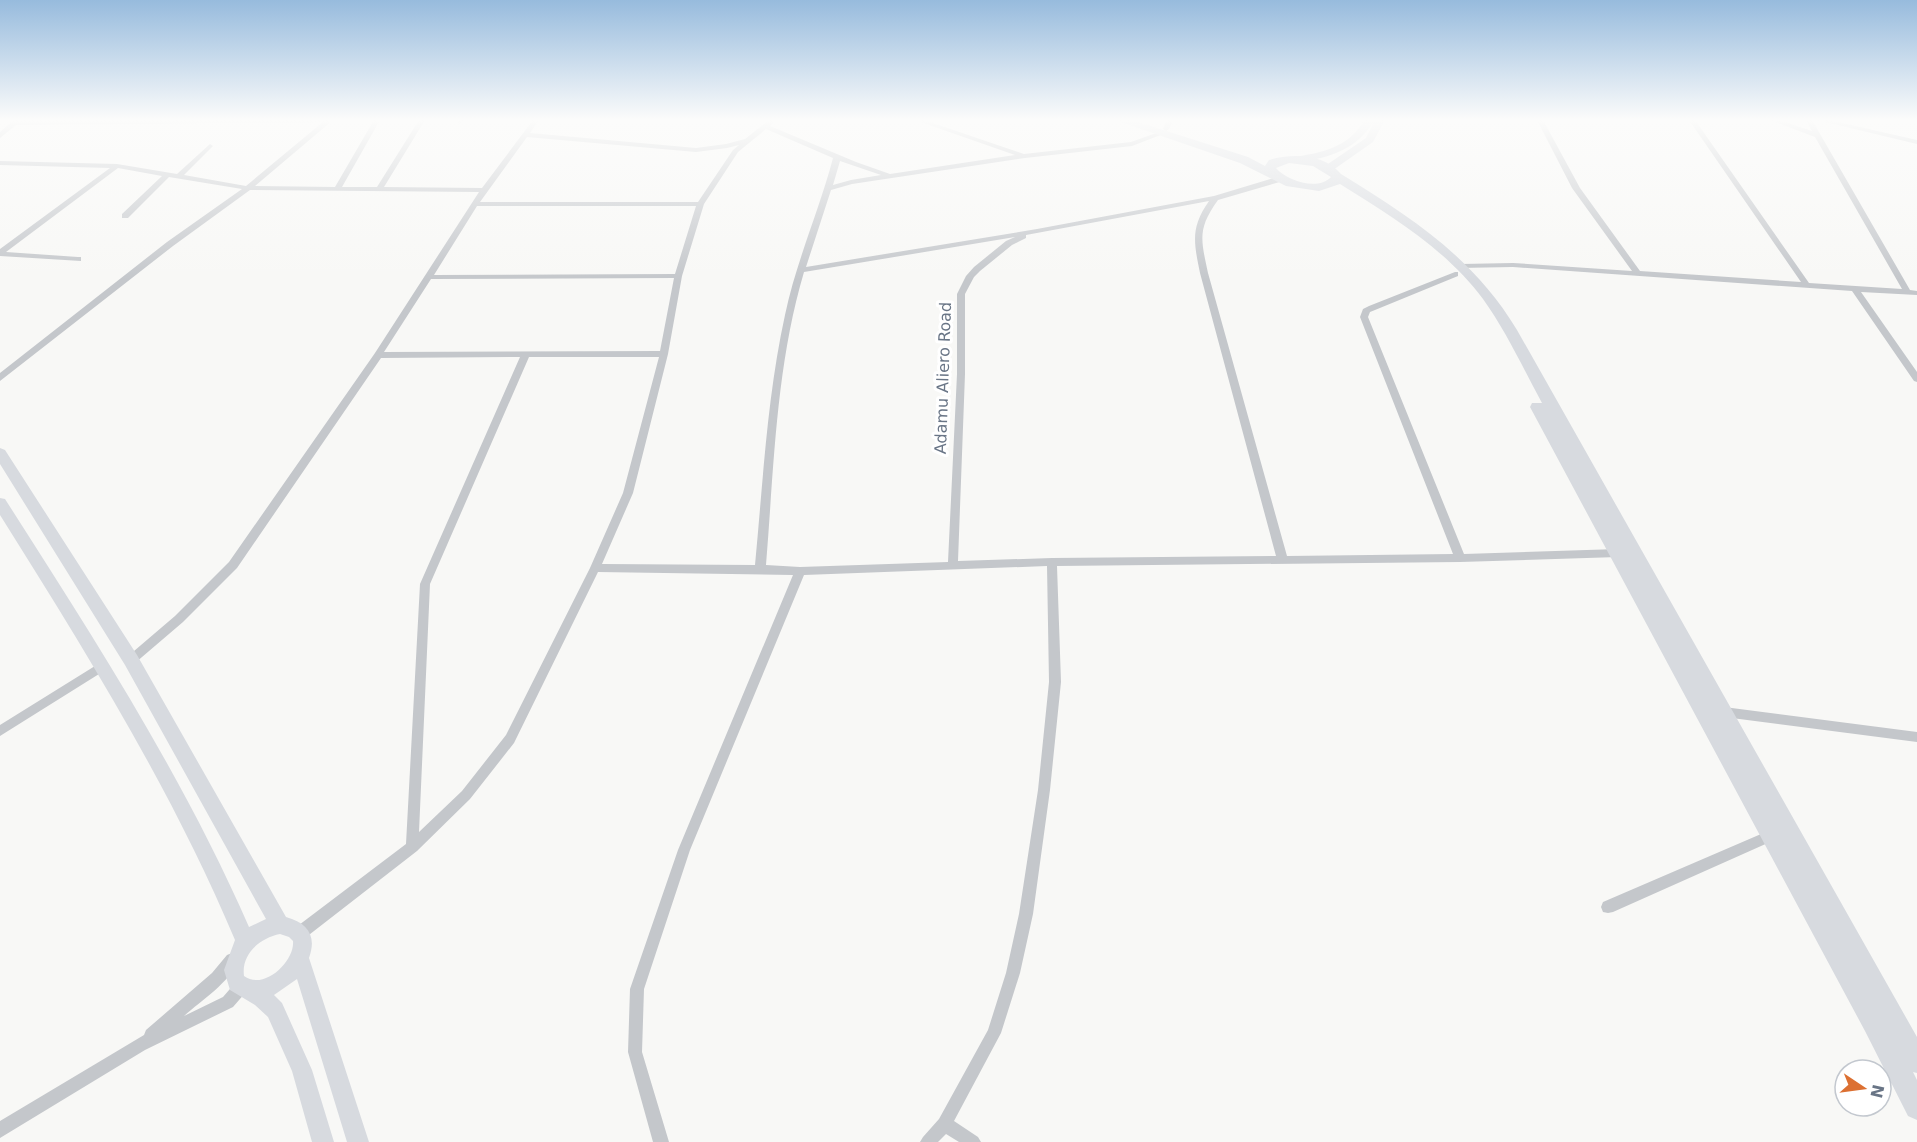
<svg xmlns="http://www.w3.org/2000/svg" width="1917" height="1142" viewBox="0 0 1917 1142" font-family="'DejaVu Sans',sans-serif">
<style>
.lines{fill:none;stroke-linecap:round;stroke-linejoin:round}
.minor{fill:#c4c7cb;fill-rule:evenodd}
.secondary{fill:#d7dadf;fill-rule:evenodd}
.primary{fill:#d7dadf;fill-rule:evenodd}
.labels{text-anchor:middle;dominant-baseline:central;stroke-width:6;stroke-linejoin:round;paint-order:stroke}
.street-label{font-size:16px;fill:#697586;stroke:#fff}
</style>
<rect width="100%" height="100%" fill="#f8f8f6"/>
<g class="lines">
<path class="minor" d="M14,120H333L255,186L335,187L374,120H380L342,187H377L419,120H425L384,187L482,188L533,120H539L530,133L696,148L726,144L745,139L769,120H776L770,126L856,162L890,174L1015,155L915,120H924L1024,154L1131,142L1159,132H1163V134L1132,146L1025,158L852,184L831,190L806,267L1037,229L1214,196L1277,177H1283V181L1218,200C1197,229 1201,240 1208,273L1287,556L1453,554L1360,317L1363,309L1369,306L1455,272H1458V276L1375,310L1370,312L1368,317L1464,554L1618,549L1623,553L1618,557L1460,562L1057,566L1061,682L1050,790L1033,914L1020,973L1001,1033L954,1121L978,1137L981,1142H959L946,1134L938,1142H920L923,1137L939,1119L988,1030L1006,973L1019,914L1038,790L1049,682L1047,566L804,575L690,850L644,989L642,1052L669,1142H653L628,1052L630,989L678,850L793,575L598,572L514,743L470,799L417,851L305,938L300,940L295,938L293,933L295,928L406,844L420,584L520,357L381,358L237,568L183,622L135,663L131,665L127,663L125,660L127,657L175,616L229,562L375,353L479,192L250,190L173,246L0,381V373L167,242L242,189L169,177L128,218H122V214L162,176L118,168L6,252L78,257H81V261L0,256V249L110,168L0,165V161L117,164L177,174L210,144L213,146L184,175L246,186L323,122L16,125L0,138V132ZM766,129L833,158C819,211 796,262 785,315C767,397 763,482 755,565L602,564L633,493L668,354L682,276L704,204L738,152ZM527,137L696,152L727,148L739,145L733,150L698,202H480ZM840,161L881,175L851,180L833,185ZM1209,201C1190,228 1194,243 1200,273L1276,556L1052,558L958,561L965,374V294L974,277L980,271L1012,245L1026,238V235ZM477,206H696L675,274L434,275ZM1015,237L1006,241L974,267L966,276L957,294V374L948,562L800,567L766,565C774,467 776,366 804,272ZM674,278L660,351L384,352L431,279ZM529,357H659L623,493L590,568L506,735L462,791L419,832L430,584Z
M458,120H464L460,124L457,122Z
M1167,120H1173L1169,129L1166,131L1163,129Z
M1537,120H1543L1580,188L1640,271L1801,282L1689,120H1695L1809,283L1902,289L1815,137L1770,120H1779L1812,131L1806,120H1812L1910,290L1917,291V295L1861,292L1917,372V382L1914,381L1852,291L1513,267L1458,268L1457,266L1461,264L1513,263L1632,271L1572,188Z
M1817,120H1829L1917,140V144Z
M103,661L107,663L109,666L107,669L0,736V725Z
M1724,707L1917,732V742L1724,717L1720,716L1718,712L1720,708Z
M1775,828L1779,830L1781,834L1779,838L1613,912L1608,913L1603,912L1601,907L1603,902Z
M232,953L237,955L239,960C229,983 202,1000 184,1016L223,997L236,982L241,980L246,982L248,987L246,992L233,1007L145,1050L0,1138V1121L144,1035L146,1030L212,973L227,955Z"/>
<path class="secondary" d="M1364,120H1374C1358,150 1329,157 1298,163L1293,160C1299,155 1308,155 1316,153C1337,148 1354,139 1364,120Z
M1375,120H1385L1373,142L1333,170H1325V166L1366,138Z
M0,448L5,450L137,655L286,917C308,923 317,936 309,958L369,1142H347L297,979L274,995L282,1003L312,1070L334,1142H312L292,1071L268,1017L255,1005L230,990L224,970L235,940C172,790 86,652 0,515V498L5,499C94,638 183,776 249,927L266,919L125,665L0,464ZM280,934L289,937L293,941C295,961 264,991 244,976C241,954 260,938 280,934Z"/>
<path class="primary" d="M1115,120H1132L1248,157L1265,166L1269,160C1293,153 1324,154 1341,174C1412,218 1473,257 1517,330L1917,1037V1073L1913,1072L1917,1080V1120L1908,1116L1865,1031L1530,407L1532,403H1542C1523,368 1506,331 1483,299C1446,249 1391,216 1340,184L1319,191L1286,186L1240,163ZM1289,163L1313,166L1331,177C1318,191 1287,181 1276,168Z"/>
</g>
<linearGradient id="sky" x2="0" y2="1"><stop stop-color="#97bbdd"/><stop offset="0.43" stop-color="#fcfcfb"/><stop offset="1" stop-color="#fcfcfb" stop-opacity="0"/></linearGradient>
<rect width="1917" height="280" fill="url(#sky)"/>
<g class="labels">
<g class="street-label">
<text transform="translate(943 378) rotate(-88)">Adamu Aliero Road</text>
</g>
</g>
<g transform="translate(1863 1088) rotate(103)"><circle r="28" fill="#ffffff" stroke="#c3c8cf" stroke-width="1.5"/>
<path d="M0-4.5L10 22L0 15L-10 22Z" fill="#dc7032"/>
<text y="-9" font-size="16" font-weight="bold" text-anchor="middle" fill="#697586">N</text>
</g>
</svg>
